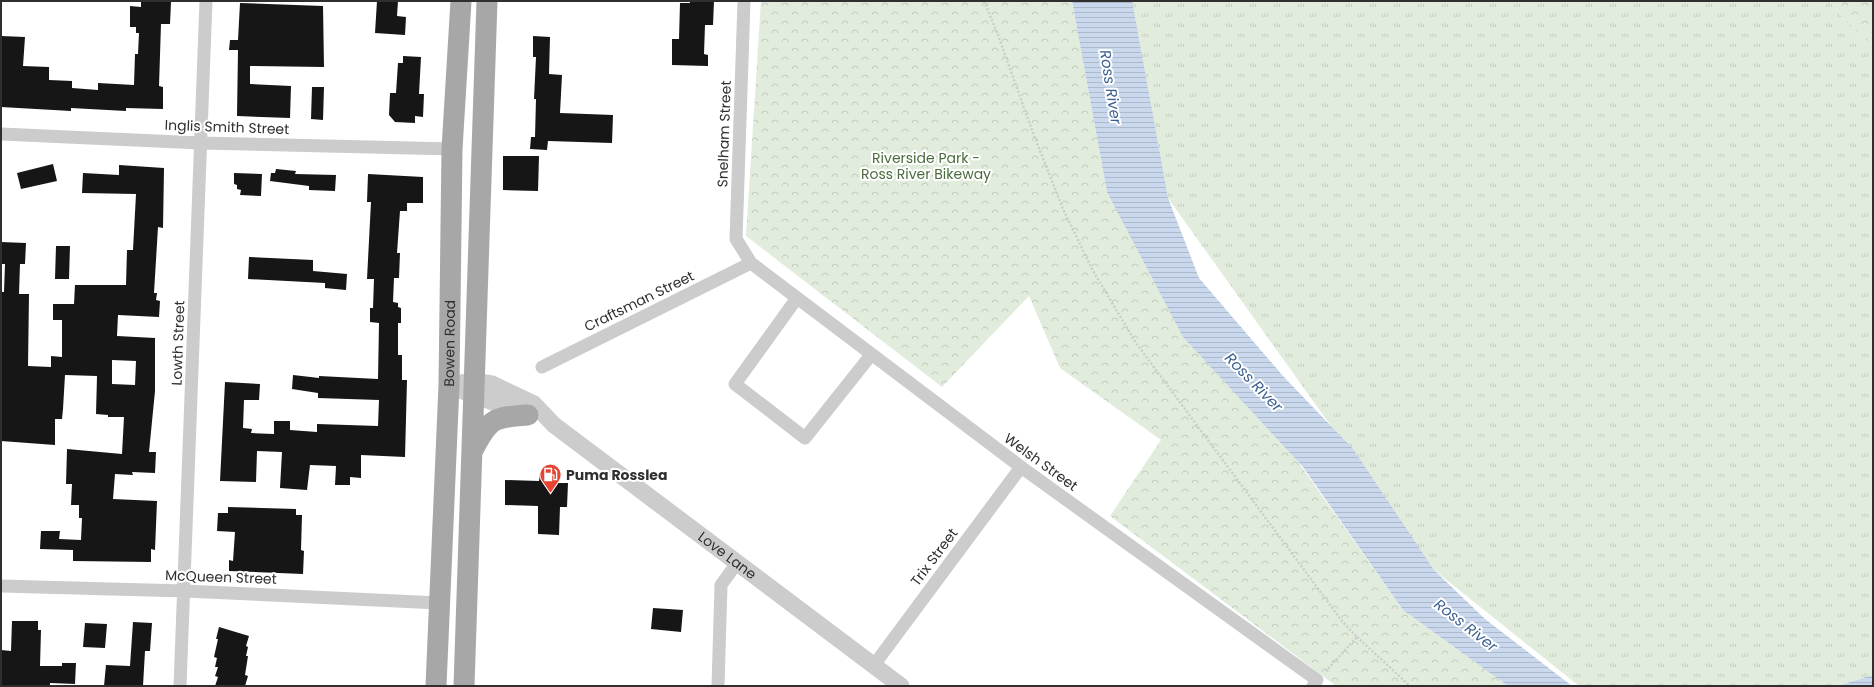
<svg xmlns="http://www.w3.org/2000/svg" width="1874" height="687" viewBox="0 0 1874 687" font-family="Poppins,sans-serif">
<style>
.grass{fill:url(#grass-tufts)}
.forest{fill:url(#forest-crowns)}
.water{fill:url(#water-rules)}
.building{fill:#161616;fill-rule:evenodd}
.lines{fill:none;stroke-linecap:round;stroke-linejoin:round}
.path{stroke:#ccc;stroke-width:2.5;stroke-dasharray:2 2;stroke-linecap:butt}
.minor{stroke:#ccc;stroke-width:13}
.tertiary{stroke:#ccc;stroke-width:17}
.primary{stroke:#a7a7a7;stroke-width:21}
.labels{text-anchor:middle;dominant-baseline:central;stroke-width:4;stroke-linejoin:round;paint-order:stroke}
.street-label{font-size:14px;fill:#2f2f2f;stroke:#fff}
.park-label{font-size:14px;fill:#4a6b3c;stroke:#fff}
.poi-label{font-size:14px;font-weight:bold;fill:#2f2f2f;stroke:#fff;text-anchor:start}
.water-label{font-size:15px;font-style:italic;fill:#3c6191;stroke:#fff}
</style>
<defs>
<pattern id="grass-tufts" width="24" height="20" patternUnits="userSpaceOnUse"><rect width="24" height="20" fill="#e2ecdc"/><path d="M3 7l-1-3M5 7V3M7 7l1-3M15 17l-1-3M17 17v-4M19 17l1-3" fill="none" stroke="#c2cbbd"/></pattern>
<pattern id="forest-crowns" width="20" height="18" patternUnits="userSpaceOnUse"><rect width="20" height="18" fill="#e2ecdc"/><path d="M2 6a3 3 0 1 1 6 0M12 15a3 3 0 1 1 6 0" fill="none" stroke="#c2cbbd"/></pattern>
<pattern id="water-rules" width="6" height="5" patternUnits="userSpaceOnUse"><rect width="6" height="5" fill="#c9d8ec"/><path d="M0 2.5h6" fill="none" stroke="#adbacb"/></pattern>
</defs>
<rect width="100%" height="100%" fill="#fff"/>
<path class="grass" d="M1112,1H1830L1844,19L1873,46V675L1837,686H1579L1434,570L1168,198Z"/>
<path class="forest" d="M761,1H1072L1107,192L1403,610L1508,686H1336L1110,516L1161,440L1060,368L1029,296L942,387L746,236Z
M1830,1H1873V46L1844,19Z"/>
<path class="water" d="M1072,1H1132L1168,198L1199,278L1283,376L1353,449L1434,570L1485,619L1572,686H1508L1403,610L1303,467L1183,337L1107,192Z
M1873,675V686H1837Z"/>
<path class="building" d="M141,1L171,2L170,24H161L159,86L163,87V109L126,108V111L71,108V111L1,107V36L25,37L23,66L49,67V80L72,81V88L98,90V83L134,85L135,54H138L139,33H136V27H130V6L141,7Z
M377,1H398L397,16L406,17L405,35L375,33Z
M690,1H714L713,25H705L704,54L708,55V66L672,65V39H679L680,3H690Z
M240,3L323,6L324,67L250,66V84L291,86L290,118L237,116L238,50H229L230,40H238Z
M533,36L550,37L549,74L562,75L560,113L613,115L612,143L548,141L547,150L530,149L531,137H535L536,99H534L536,57H533Z
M403,56L421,57L419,94H424L423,117L415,116V123L395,122L389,115L390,93H396L398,63H403Z
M312,87H324L323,120L311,119Z
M503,156H539L538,191L503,190Z
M53,164L57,181L21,189L17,173Z
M119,165L164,168L163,228L158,227L154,293H157L156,300L160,301L159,317L118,315L117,336L155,338V391L149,452H156L155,473L132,472L133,475L115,474L113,499L157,501L155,550L151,549V562L73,561V550L40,549L41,531H60L59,539L81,540L82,518H79V505H71L72,484H66L67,449L122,454L124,417H108V415L96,414L97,376L65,375L63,409L62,419H55V445L1,441V292H4L5,264H1V242L26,243L25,264H20L19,294H29L28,366L51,367V356L62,357V320H53V304H74L75,285H126L127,250H133L136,194L82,193L83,173L119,175ZM112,360L136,361L135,385L112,384Z
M276,169L296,171L295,174L336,175L335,191L309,190V186L270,181L271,173H275Z
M234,173L262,174L261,196L240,195L241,190L237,189V185L234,184Z
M368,174L423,177V203H407V211H400L397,253H400L399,278H394L393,302L398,303V307L401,308V323H398V355H402V380H407L405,457L361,455V478L350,477V485H335L336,466L310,465L307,490L280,488L282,452L257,451L256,482L220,481L225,382L260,384L259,400H244L243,428L252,429L251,433L274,434V421H290V430L317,432V424L378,426L379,400L318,398V393L292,389L293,375L319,378V376L378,379L379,323L370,322V308H373L374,279H367L371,202H367Z
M56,246H70L69,279H55Z
M249,257L313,260V271L347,274L346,290L325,288V283L248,279Z
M540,473L552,474V483H568L567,507H560L559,535L538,534V506L505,505V480L539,481Z
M228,507L296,509V515H302L301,550L304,551L303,574L229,571V560L233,561L235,532L217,531L218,513H228Z
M653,608L683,610L681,632L651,629Z
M12,621H38V630H41L40,666H62V663H76L75,684L50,683V686H1V650L11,651Z
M133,622L152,623L150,651H145L143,686H104L106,665L130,666Z
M85,623L107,624L105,648L83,647Z
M219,627L249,636L246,646L248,647L246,656H248L245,675L248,676L245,686H215L218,677L215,676L218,667H215L217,658L214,657L218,639H216Z"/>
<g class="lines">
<path class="path" d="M984,1L998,35L1033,133L1063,209L1092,269L1136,343L1342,621L1357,637L1326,671
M1357,637L1410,686"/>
<path class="minor" d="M744,1L736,239L751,263L1021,467L1317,680L1313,686
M1,134L201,143L452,149
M797,298L735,384L805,438L871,355
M542,367L751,263
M1,586L185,591L439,603
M874,665L1021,467
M180,686L206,1
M718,686L721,585L737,563"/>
<g class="tertiary">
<path id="s1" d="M449,385L474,381L492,384L534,404L554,425L901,686"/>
<path d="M463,391L528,415"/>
</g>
<g class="primary">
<path d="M473,450C489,419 493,417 528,415"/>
<path id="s2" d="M436,686L449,385L452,149L461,1"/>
<path d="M464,686L487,1"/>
</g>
</g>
<defs>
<symbol id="fuel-pin" viewBox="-11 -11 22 30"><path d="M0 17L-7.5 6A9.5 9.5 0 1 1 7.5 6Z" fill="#e54431" stroke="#fff"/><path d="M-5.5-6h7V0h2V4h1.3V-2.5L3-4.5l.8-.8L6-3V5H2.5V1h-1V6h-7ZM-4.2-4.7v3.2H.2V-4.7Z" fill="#fff"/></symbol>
</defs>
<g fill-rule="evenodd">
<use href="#fuel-pin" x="538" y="462" width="25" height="34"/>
</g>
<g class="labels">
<g class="street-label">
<text transform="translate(227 127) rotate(2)">Inglis Smith Street</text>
<text transform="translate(724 134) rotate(-88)">Snelham Street</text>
<text transform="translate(639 301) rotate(-26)">Craftsman Street</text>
<text transform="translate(178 343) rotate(-88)">Lowth Street</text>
<text stroke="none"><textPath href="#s2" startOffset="343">Bowen Road</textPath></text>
<text transform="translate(1041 462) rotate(36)">Welsh Street</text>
<text stroke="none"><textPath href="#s1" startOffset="336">Love Lane</textPath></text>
<text transform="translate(934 557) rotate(-53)">Trix Street</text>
<text transform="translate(221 577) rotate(2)">McQueen Street</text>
</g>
<g class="park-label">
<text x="926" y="158">Riverside Park -<tspan x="926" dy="16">Ross River Bikeway</tspan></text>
</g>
<g class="poi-label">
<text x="566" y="475">Puma Rosslea</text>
</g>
<g class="water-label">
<text transform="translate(1111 87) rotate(81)">Ross River</text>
<text transform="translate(1254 382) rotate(46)">Ross River</text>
<text transform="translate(1466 625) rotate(38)">Ross River</text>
</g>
</g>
<rect width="1874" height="687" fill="none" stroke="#2f2f2f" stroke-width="4"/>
</svg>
